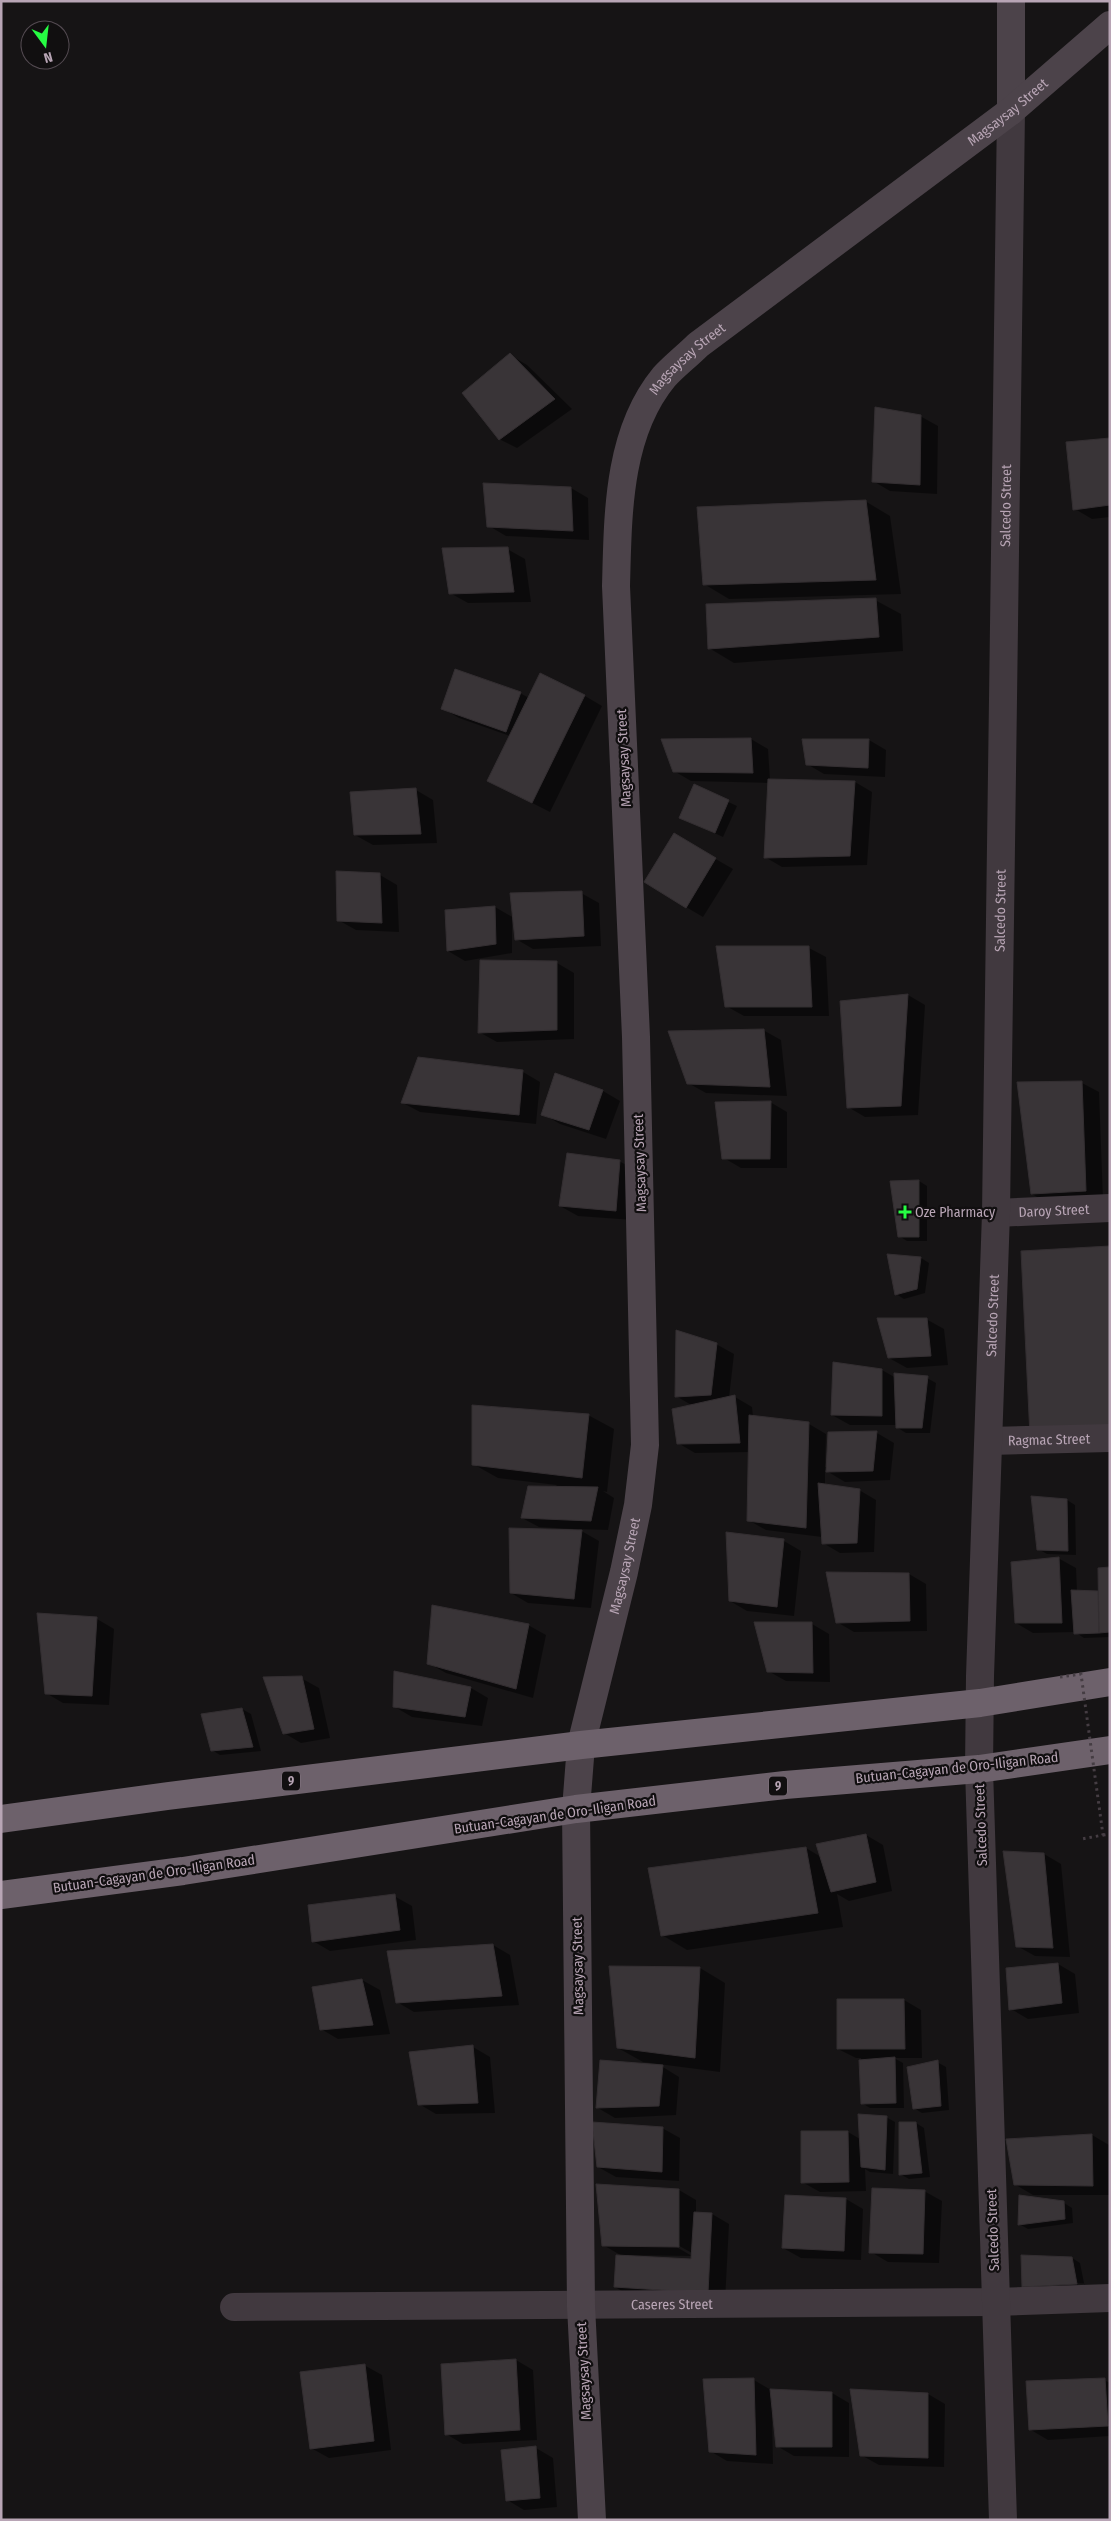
<svg xmlns="http://www.w3.org/2000/svg" width="1111" height="2521" viewBox="0 0 1111 2521" font-family="'Fira Sans Condensed',sans-serif">
<style>
.shadow{fill:#0007;fill-rule:evenodd}
.building{fill:#393437;stroke:#332e31}
.lines{fill:none;stroke-linecap:round;stroke-linejoin:round}
.path{stroke:#453d43;stroke-width:3;stroke-dasharray:2.5 4;stroke-linecap:butt}
.street{stroke:#41393f;stroke-width:28}
.secondary{stroke:#4c434a;stroke-width:28}
.highway{stroke:#6d616b;stroke-width:28}
.path-bridge{stroke:#453d43;stroke-width:3;stroke-dasharray:2.5 4;stroke-linecap:butt}
.poi-dot{fill:#26fd43;stroke:#110f10;stroke-width:2}
.labels{text-anchor:middle;dominant-baseline:central;stroke-width:4.5;stroke-linejoin:round;paint-order:stroke}
.shield{fill:#110f10;stroke:#867884;stroke-width:1}
.shield-label{font-size:12px;font-weight:bold;fill:#b8a5b5}
.street-label{font-size:14px;fill:#b8a5b5;stroke:#110f10}
.poi-label{font-size:14px;fill:#b8a5b5;stroke:#110f10;text-anchor:start}
</style>
<rect width="100%" height="100%" fill="#161415"/>
<path class="shadow" d="M510,355L527,365L572,409L517,448L499,439Z
M920,416L938,426L937,494L890,491L873,481Z
M1110,439V517L1092,519L1075,509Z
M485,484L571,488L588,498L589,540L506,536L489,526Z
M865,501L890,516L901,594L729,599L704,584Z
M507,549L525,559L531,602L468,603L450,593Z
M875,600L901,614L903,651L734,663L709,648Z
M520,693L529,698L585,696L602,706L550,812L489,781L510,736L459,718L442,708Z
M751,739L768,749L770,780L855,782L872,792L867,865L782,867L765,857L769,783L691,781L674,771Z
M804,740H869L886,750L885,777L824,774L807,764Z
M694,786L737,806L723,837L680,817Z
M416,790L433,800L437,843L373,845L355,835Z
M674,835L733,869L703,917L686,907Z
M338,872L380,875L397,885L399,932L356,930L338,920Z
M581,893L599,903L601,946L533,949L516,939Z
M495,907L514,918H512V953L465,961L448,951Z
M809,948L826,957L829,1016H744L726,1006Z
M557,963L574,973V1039L497,1042L479,1032Z
M908,995L925,1005L918,1115L865,1117L848,1107L841,1002Z
M763,1030L781,1040L787,1096L706,1093L688,1083Z
M419,1058L523,1072L540,1082L536,1124L420,1112L403,1103Z
M1082,1083L1099,1092L1103,1200L1049,1204L1032,1194Z
M603,1091L620,1101L606,1139L560,1124L543,1114Z
M770,1102L787,1112V1168H741L724,1158Z
M619,1161L637,1171L633,1220L578,1216L560,1206Z
M919,1181L927,1186V1241H907L899,1236Z
M889,1255L921,1258L929,1263L925,1293L904,1299L896,1294Z
M926,1319L944,1329L948,1365L907,1368L889,1358Z
M716,1344L734,1354L729,1398L735,1397L752,1407L753,1417L809,1424L826,1434L825,1467H828L829,1434L877,1433L894,1443L890,1480L845,1482L825,1470V1486L859,1490L876,1500L874,1552L840,1553L823,1543L822,1537L766,1530L748,1520L750,1452L695,1453L678,1443L693,1406L676,1396Z
M882,1370L896,1378H927L936,1383L930,1433H906L898,1428L897,1425H850L832,1415Z
M588,1415L614,1429L607,1492L603,1491L614,1498L608,1530L578,1529L599,1541L591,1608L528,1603L511,1593L573,1531V1529L539,1527L522,1518L557,1485L498,1478L473,1464Z
M1067,1500L1075,1505L1076,1555L1047,1554L1038,1549Z
M728,1533L784,1541L801,1551L794,1616L747,1611L730,1601Z
M1058,1558L1076,1568L1077,1591L1100,1594L1110,1568V1637L1084,1638L1075,1632L1033,1633L1016,1623Z
M909,1574L926,1584L927,1631L854,1632L837,1622Z
M97,1619L114,1629L109,1705L63,1703L46,1693Z
M812,1624L829,1634L830,1682L786,1681L768,1671Z
M528,1625L546,1635L533,1698L446,1673L428,1663Z
M301,1678L319,1688L330,1738L301,1743L284,1733Z
M471,1688L488,1698L482,1726L412,1717L395,1707Z
M242,1709L251,1714L261,1751L220,1755L212,1750Z
M866,1835L883,1845L892,1891L849,1901L837,1894L843,1927L687,1950L662,1935L806,1848L821,1857Z
M1044,1854L1061,1864L1070,1957L1035,1956L1017,1946Z
M394,1896L412,1906L416,1940L330,1951L313,1941Z
M493,1945L510,1955L519,2005L414,2012L397,2002Z
M1058,1964L1075,1974L1079,2013L1028,2019L1011,2009L1007,1969Z
M700,1968L725,1983L720,2072L643,2062L618,2048Z
M362,1980L380,1990L390,2034L338,2039L321,2029Z
M904,2000L921,2010L922,2058H894L903,2063L904,2108H870L862,2103L861,2058H856L838,2049Z
M473,2047L490,2057L495,2113L436,2114L419,2104Z
M937,2062L946,2067L949,2110L922,2113L914,2108Z
M658,2064L679,2077L676,2115L615,2118L598,2108Z
M886,2117L895,2122L893,2174L870,2172L865,2169L866,2191L820,2192L802,2182L848,2132L860,2139Z
M916,2123L924,2128L930,2177L909,2179L900,2174Z
M662,2128L680,2138L679,2181L616,2177L598,2167Z
M1092,2135L1109,2145L1110,2195H1033L1016,2185Z
M598,2185L679,2190L696,2200V2213L712,2214L729,2224L725,2302L632,2297L615,2287L624,2257L603,2245ZM674,2243L692,2253V2261L627,2257V2255L692,2256L673,2245Z
M924,2191L942,2201L939,2263L888,2262L871,2252Z
M786,2197L846,2199L863,2209L861,2260L801,2258L783,2248Z
M1064,2203L1072,2208L1073,2223L1028,2229L1019,2224Z
M1072,2258L1080,2263L1085,2288L1032,2291L1023,2286ZM1084,2283V2285L1030,2288V2285Z
M516,2360L533,2370L537,2440L463,2444L446,2434Z
M364,2365L382,2375L391,2450L329,2458L311,2448Z
M754,2380L771,2390L832,2393L849,2403V2457L794,2456L777,2446L774,2416H772L773,2464L727,2461L710,2451Z
M1104,2380L1110,2383V2436L1048,2440L1031,2430Z
M851,2390L928,2394L945,2404L944,2467L879,2465L861,2455Z
M536,2448L553,2458L557,2507L524,2510L507,2500Z"/>
<path class="building" d="M510,353L555,399L499,440L462,393Z
M875,407L921,415L920,485L872,482Z
M1110,438V505L1073,510L1066,442Z
M483,483L571,487L573,531L487,527Z
M866,500L876,580L703,585L697,507Z
M508,547L514,592L449,594L442,548Z
M876,598L879,637L708,649L706,604Z
M455,669L521,692L506,732L441,709Z
M540,673L585,695L532,803L487,781Z
M751,738L753,773L673,772L661,739Z
M802,739H869L868,768L806,765Z
M768,779L855,781L850,856L764,858Z
M694,784L729,800L715,833L679,818Z
M416,788L421,834L354,835L350,792Z
M674,833L716,858L686,908L644,882Z
M336,871L380,873L382,923L337,921Z
M582,891L584,936L515,940L510,893Z
M495,906L496,944L447,951L445,910Z
M716,946H809L812,1007H725Z
M480,960L557,961V1030L478,1033Z
M908,994L901,1106L847,1108L840,1001Z
M764,1029L770,1087L687,1084L668,1031Z
M418,1057L523,1070L519,1115L401,1103Z
M555,1073L603,1090L589,1130L541,1115Z
M1082,1081L1086,1191L1031,1194L1017,1082Z
M771,1101L770,1159H722L715,1102Z
M567,1153L620,1160L616,1211L559,1206Z
M919,1180V1237H898L890,1181Z
M1110,1246V1431L1030,1436L1021,1251Z
M887,1254L921,1257L917,1289L895,1295Z
M877,1318H927L931,1356L888,1358Z
M676,1330L717,1343L711,1395L675,1397Z
M833,1362L882,1369V1416L831,1415Z
M894,1373L928,1376L922,1428H896Z
M735,1395L740,1443L677,1444L672,1409Z
M472,1405L589,1414L582,1478L472,1465Z
M749,1415L809,1422L806,1528L747,1521Z
M877,1431L873,1471L826,1472L828,1432Z
M818,1483L860,1489L857,1543L822,1544Z
M528,1486L598,1487L591,1521L521,1518Z
M1031,1496L1067,1499L1068,1551L1037,1550Z
M509,1528L582,1530L574,1599L510,1593Z
M726,1532L784,1539L777,1607L729,1601Z
M1059,1557L1062,1623H1015L1011,1562Z
M1110,1567V1632L1099,1633L1098,1568Z
M826,1572L909,1573L910,1621L836,1623Z
M1071,1590L1098,1591L1099,1633L1074,1634Z
M432,1605L529,1624L516,1689L427,1664Z
M37,1613L97,1617L92,1696L45,1694Z
M754,1622H812L813,1673L767,1672Z
M394,1671L471,1687L465,1717L393,1707Z
M302,1676L314,1729L283,1734L263,1677Z
M242,1708L253,1747L211,1751L201,1714Z
M866,1834L876,1882L831,1892L816,1844Z
M806,1847L818,1913L661,1936L648,1868Z
M1003,1851L1044,1853L1053,1948L1016,1947Z
M395,1894L400,1930L312,1942L308,1905Z
M493,1944L502,1996L396,2003L387,1951Z
M1058,1963L1062,2003L1009,2010L1006,1968Z
M609,1966L700,1967L695,2058L617,2048Z
M362,1979L373,2025L320,2030L312,1987Z
M837,1999H904L905,2049H837Z
M473,2045L478,2103L418,2105L409,2052Z
M895,2057L896,2103L861,2104L859,2060Z
M600,2060L663,2065L659,2106L596,2108Z
M938,2060L941,2106L913,2109L907,2067Z
M858,2114L887,2116L885,2170L861,2167Z
M592,2122L663,2127L662,2172L597,2167Z
M899,2122H916L922,2173L899,2175Z
M801,2131H848L849,2182L801,2183Z
M1092,2134L1093,2186L1014,2185L1006,2139Z
M596,2184L679,2189V2247L602,2246Z
M872,2188L925,2190L923,2254L869,2253Z
M785,2195L846,2198L844,2251L782,2248Z
M1019,2195L1064,2201L1065,2219L1018,2225Z
M694,2212L712,2213L708,2293L614,2287L616,2255L691,2259Z
M1021,2255L1072,2257L1077,2284L1022,2287Z
M516,2359L520,2430L445,2435L441,2364Z
M365,2364L374,2441L310,2449L300,2372Z
M754,2378L756,2455L709,2452L703,2379Z
M1105,2378L1108,2426L1029,2430L1026,2381Z
M770,2389L832,2392V2447H776Z
M850,2389L928,2393V2458L860,2456Z
M536,2446L540,2498L506,2501L501,2450Z"/>
<g class="lines">
<path class="path" d="M1103,1835L1110,1834"/>
<g class="street">
<path id="s1" d="M996,1213L1110,1208"/>
<path id="s2" d="M989,1441L1110,1438"/>
<path id="s3" d="M234,2307L995,2302L1110,2298"/>
<path id="s4" d="M1003,2520L979,1769L980,1676L996,1213L1011,111"/>
</g>
<g class="secondary">
<path d="M1011,111V1"/>
<path id="s5" d="M592,2520L581,2306L576,1809L581,1745L624,1572L638,1505L645,1445L636,1037L616,586C618,516 617,434 664,377C674,366 687,356 698,345L1011,111L1110,25"/>
</g>
<path class="highway" d="M1,1819L168,1796L581,1745L980,1703L1110,1682
M1,1895L183,1871L576,1809L785,1785L979,1769L1110,1750"/>
<path class="path-bridge" d="M1060,1677L1081,1674L1103,1835L1082,1839"/>
</g>
<path class="poi-dot" d="M902.5 1204.5h5v5h5v5h-5v5h-5v-5h-5v-5h5z"/>
<g class="labels">
<g class="shield">
<rect x="282" y="1771.5" width="18" height="19" rx="4"/>
<rect x="769" y="1776.5" width="18" height="19" rx="4"/>
</g>
<g class="shield-label">
<text x="291" y="1781">9</text>
<text x="778" y="1786">9</text>
</g>
<g class="street-label">
<text stroke="none"><textPath href="#s5" startOffset="2595">Magsaysay Street</textPath></text>
<text stroke="none"><textPath href="#s5" startOffset="2190">Magsaysay Street</textPath></text>
<text stroke="none"><textPath href="#s4" startOffset="2015">Salcedo Street</textPath></text>
<text transform="translate(624 758) rotate(-93)">Magsaysay Street</text>
<text stroke="none"><textPath href="#s4" startOffset="1610">Salcedo Street</textPath></text>
<text transform="translate(640 1163) rotate(-92)">Magsaysay Street</text>
<text stroke="none"><textPath href="#s1" startOffset="58">Daroy Street</textPath></text>
<text stroke="none"><textPath href="#s4" startOffset="1205">Salcedo Street</textPath></text>
<text stroke="none"><textPath href="#s2" startOffset="60">Ragmac Street</textPath></text>
<text stroke="none"><textPath href="#s5" startOffset="960">Magsaysay Street</textPath></text>
<text transform="translate(957 1768) rotate(-6)">Butuan-Cagayan de Oro-Iligan Road</text>
<text transform="translate(555 1815) rotate(-8)">Butuan-Cagayan de Oro-Iligan Road</text>
<text transform="translate(981 1825) rotate(-92)">Salcedo Street</text>
<text transform="translate(154 1874) rotate(-8)">Butuan-Cagayan de Oro-Iligan Road</text>
<text transform="translate(578 1966) rotate(-91)">Magsaysay Street</text>
<text transform="translate(993 2230) rotate(-92)">Salcedo Street</text>
<text stroke="none"><textPath href="#s3" startOffset="438">Caseres Street</textPath></text>
<text transform="translate(584 2371) rotate(-93)">Magsaysay Street</text>
</g>
<g class="poi-label">
<text x="915" y="1212">Oze Pharmacy</text>
</g>
</g>
<rect width="1111" height="2521" fill="none" stroke="#b8a5b5" stroke-width="5"/>
<g transform="translate(45 45) rotate(165)"><circle r="24" fill="#110f10" stroke="#544b52"/>
<path d="M0-4L9 19L0 12L-9 19Z" fill="#26fd43"/>
<text y="-8" font-size="14" font-weight="bold" text-anchor="middle" fill="#b8a5b5">N</text>
</g>
</svg>
